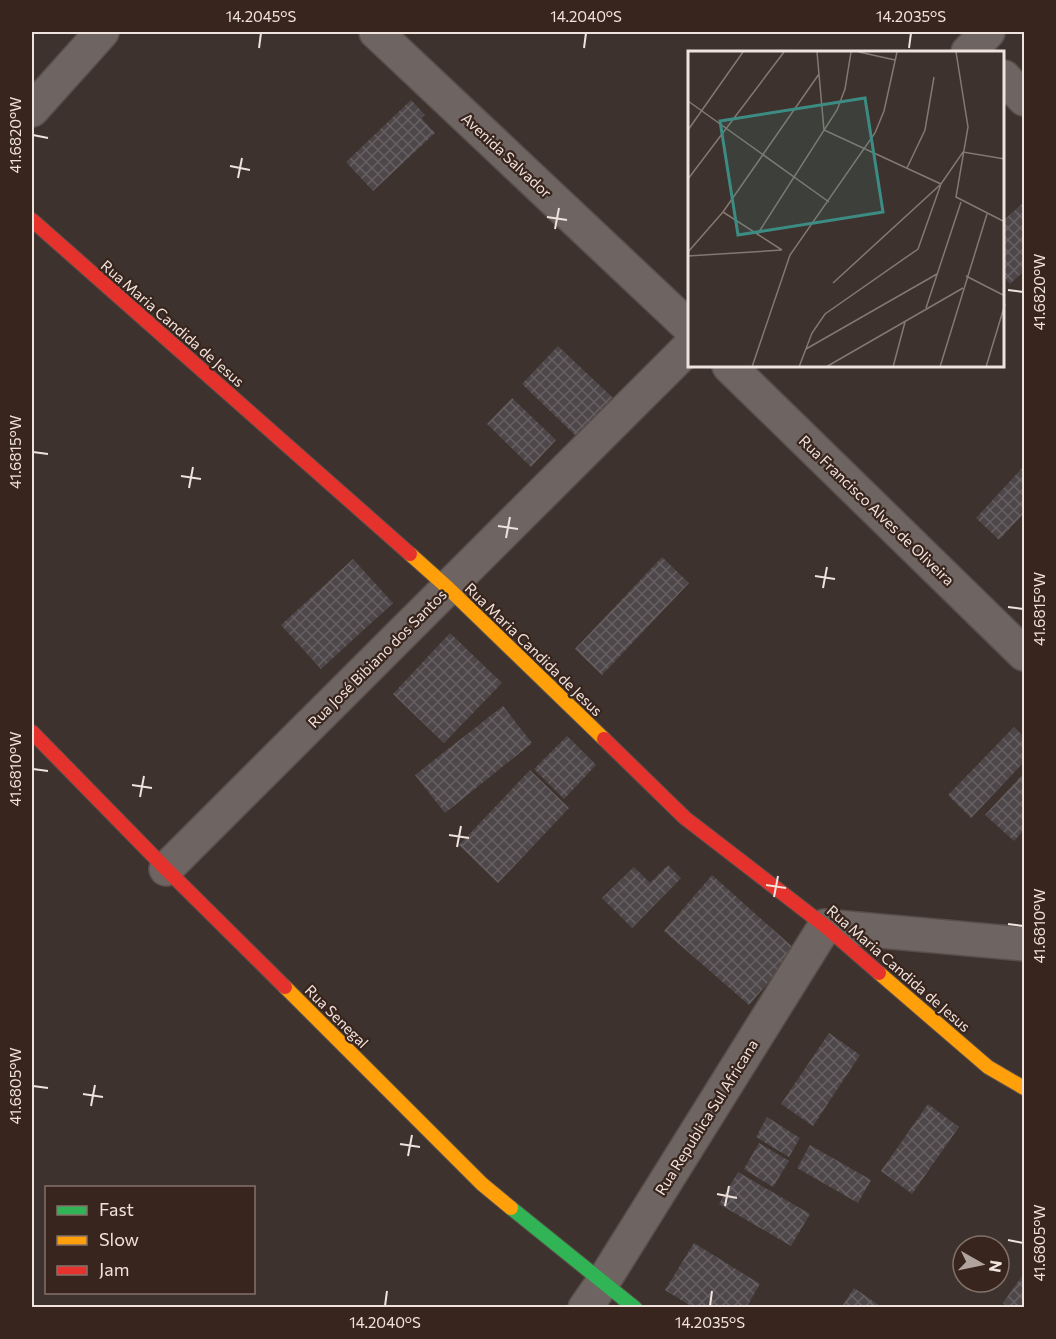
<svg xmlns="http://www.w3.org/2000/svg" width="1056" height="1339" viewBox="0 0 1056 1339" font-family="Commissioner,sans-serif">
<style>
.building{fill:url(#building-cross-hatch)}
.lines{fill:none;stroke-linecap:round;stroke-linejoin:round}
.street-casing{stroke:#594f4a;stroke-width:36}
.fast-casing{stroke:#594f4a;stroke-width:16}
.slow-casing{stroke:#594f4a;stroke-width:16}
.jam-casing{stroke:#594f4a;stroke-width:16}
.street{stroke:#6e6461;stroke-width:33}
.fast{stroke:#30b455;stroke-width:14}
.slow{stroke:#ff9f0a;stroke-width:14}
.jam{stroke:#e5322d;stroke-width:14}
.ticks{fill:none;stroke:#f0e2dd;stroke-width:2}
.labels{text-anchor:middle;dominant-baseline:central;stroke-width:4.5;stroke-linejoin:round;paint-order:stroke}
.street-label{font-size:15px;fill:#f0e2dd;stroke:#38251d}
.inset-road{fill:none;stroke:#857873;stroke-width:1.5}
.view{fill:#3c8c84;fill-opacity:0.15;stroke:#3c8c84;stroke-width:3}
.inset-edge{fill:none;stroke:#f0e2dd;stroke-width:3}
.neatline{fill:none;stroke:#f0e2dd;stroke-width:2}
.ticks-label{font-size:15px;text-anchor:middle;fill:#f0e2dd}
</style>
<defs>
<pattern id="building-cross-hatch" width="8" height="8" patternUnits="userSpaceOnUse" patternTransform="scale(1.5)"><rect width="8" height="8" fill="#4d4749"/><path d="M0 0l8 8M0 8l8-8" fill="none" stroke="#676163"/></pattern>
</defs>
<rect width="100%" height="100%" fill="#3d322d"/>
<path class="building" d="M411,100L425,115L421,118L435,133L373,191L346,162Z
M1024,202V271L1010,284L1004,277V220Z
M558,346L613,398L577,437L522,384Z
M512,398L556,440L531,467L487,424Z
M1024,466V513L999,540L976,518Z
M662,557L689,583L602,675L575,649Z
M353,559L393,603L321,669L281,625Z
M450,633L502,683L444,743L393,694Z
M503,706L532,743L445,813L415,775Z
M1014,727L1024,737V762L971,818L948,795Z
M567,736L596,765L564,799L534,769Z
M530,770L569,808L498,883L459,845Z
M1024,773V830L1014,841L985,815Z
M668,865L681,878L632,928L602,898L634,867L650,883Z
M712,875L796,950L749,1005L664,931Z
M829,1033L860,1055L813,1126L781,1104Z
M928,1104L959,1127L912,1194L881,1171Z
M767,1117L800,1138L789,1157L756,1137Z
M759,1143L789,1161L773,1187L744,1169Z
M810,1145L871,1180L858,1203L797,1168Z
M738,1172L810,1214L791,1246L719,1204Z
M694,1243L760,1284L746,1308H694L665,1290Z
M1024,1273V1308H1009L1003,1303Z
M854,1288L883,1308H841Z"/>
<g class="lines">
<defs>
<path id="street" d="M376,32L690,328
M968,52L988,32
M1004,77L1024,99
M32,110L102,32
M729,366L1024,654
M166,869L690,346
M585,1308L603,1282L825,926L1024,944"/>
<path id="fast" d="M511,1208L635,1308"/>
<path id="slow" d="M410,554L448,588L604,739
M879,973L988,1067L1024,1088
M285,987L482,1184L511,1208"/>
<path id="jam" d="M32,220L410,554
M32,732L166,869L285,987
M604,739L685,818L825,926L879,973"/>
</defs>
<use href="#street" class="street-casing"/>
<use href="#fast" class="fast-casing"/>
<use href="#slow" class="slow-casing"/>
<use href="#jam" class="jam-casing"/>
<use href="#street" class="street"/>
<use href="#fast" class="fast"/>
<use href="#slow" class="slow"/>
<use href="#jam" class="jam"/>
</g>
<path class="ticks" d="M259,48L261,33M584,48L586,33M909,48L911,33M33,135L48,138M230,166L250,170M238,178L242,158M547,217L567,220M555,229L559,208M1008,290L1023,292M33,452L48,454M181,476L201,479M189,488L193,467M498,526L518,529M506,538L510,517M815,576L835,579M823,588L827,567M1008,607L1023,609M33,769L48,771M132,785L152,788M140,797L144,776M449,835L469,838M457,847L461,826M766,885L786,888M774,897L778,876M1008,924L1023,926M33,1086L48,1088M83,1094L103,1097M91,1106L95,1085M400,1144L420,1147M408,1156L412,1135M717,1194L737,1198M725,1206L729,1186M1008,1240L1023,1243M385,1306L387,1291M710,1306L712,1291"/>
<g class="labels">
<g class="street-label">
<text transform="translate(507 155) rotate(43)">Avenida Salvador</text>
<text transform="translate(173 323) rotate(41)">Rua Maria Candida de Jesus</text>
<text transform="translate(877 510) rotate(44)">Rua Francisco Alves de Oliveira</text>
<text transform="translate(534 649) rotate(44)">Rua Maria Candida de Jesus</text>
<text transform="translate(377 658) rotate(-45)">Rua José Bibiano dos Santos</text>
<text transform="translate(899 968) rotate(41)">Rua Maria Candida de Jesus</text>
<text transform="translate(337 1016) rotate(45)">Rua Senegal</text>
<text transform="translate(706 1117) rotate(-58)">Rua Republica Sul Africana</text>
</g>
</g>
<g transform="translate(688 51)">
<rect width="316" height="316" fill="#3d322d"/>
<path class="inset-road" d="M171,1L207,9M268,1L280,76L268,146L317,171M0,50L141,151M0,79L55,1M219,117L237,79L246,26M0,128L96,1M35,161L94,199M69,184L149,59L157,38L163,1M0,201L35,161L131,23M0,205L94,199M278,225L317,245M145,232L253,133L275,101L317,108M238,257L273,151M118,298L249,223M64,316L102,204L187,82L196,60L209,1M111,316L124,282L137,263L230,198L253,133L136,79L129,1M138,316L275,237M205,316L217,271M252,316L299,163M298,316L317,253"/>
<path class="view" d="M177,47L195,161L50,184L32,70Z"/>
<rect width="316" height="316" class="inset-edge"/>
</g>
<rect width="1056" height="1339" fill="none" stroke="#38251d" stroke-width="66"/>
<rect x="45" y="1186" width="210" height="108" fill="#38251d" stroke="#82716a" stroke-width="1.5"/>
<rect x="57" y="1206" width="30" height="9" fill="#30b455" stroke="#82716a" stroke-width="1.5"/>
<text x="99" y="1216" font-size="18" fill="#f0e2dd">Fast</text>
<rect x="57" y="1236" width="30" height="9" fill="#ff9f0a" stroke="#82716a" stroke-width="1.5"/>
<text x="99" y="1246" font-size="18" fill="#f0e2dd">Slow</text>
<rect x="57" y="1266" width="30" height="9" fill="#e5322d" stroke="#82716a" stroke-width="1.5"/>
<text x="99" y="1276" font-size="18" fill="#f0e2dd">Jam</text>
<g transform="translate(981 1264) rotate(99)"><circle r="28" fill="#38251d" stroke="#82716a" stroke-width="1.5"/>
<path d="M0-4.5L10 22L0 15L-10 22Z" fill="#b1a49f"/>
<text y="-9" font-size="16" font-weight="bold" text-anchor="middle" fill="#f0e2dd">N</text>
</g>
<rect x="33" y="33" width="990" height="1273" class="neatline"/>
<g class="ticks-label">
<text x="261" y="22">14.2045°S</text>
<text x="586" y="22">14.2040°S</text>
<text x="911" y="22">14.2035°S</text>
<text transform="translate(16 135) rotate(-90)" y="5">41.6820°W</text>
<text transform="translate(1040 292) rotate(-90)" y="5">41.6820°W</text>
<text transform="translate(16 452) rotate(-90)" y="5">41.6815°W</text>
<text transform="translate(1040 609) rotate(-90)" y="5">41.6815°W</text>
<text transform="translate(16 769) rotate(-90)" y="5">41.6810°W</text>
<text transform="translate(1040 926) rotate(-90)" y="5">41.6810°W</text>
<text transform="translate(16 1086) rotate(-90)" y="5">41.6805°W</text>
<text transform="translate(1040 1243) rotate(-90)" y="5">41.6805°W</text>
<text x="385" y="1328">14.2040°S</text>
<text x="710" y="1328">14.2035°S</text>
</g>
</svg>
